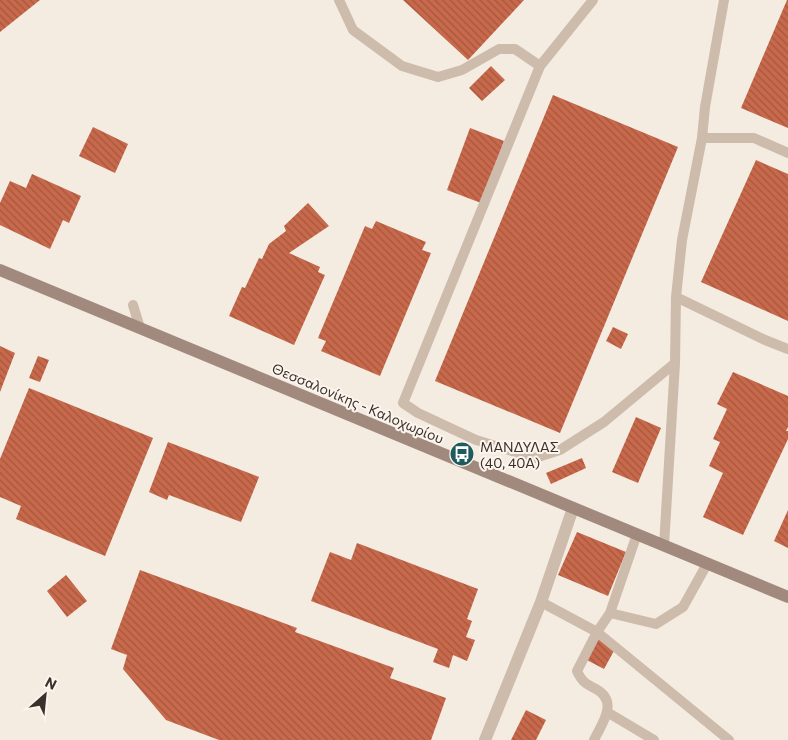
<svg xmlns="http://www.w3.org/2000/svg" width="788" height="740" viewBox="0 0 788 740" font-family="Commissioner,sans-serif">
<style>
.building{fill:url(#building-back-hatch)}
.lines{fill:none;stroke-linecap:round;stroke-linejoin:round}
.service{stroke:#cdbbac;stroke-width:10}
.minor{stroke:#cdbbac;stroke-width:12}
.secondary{stroke:#a18a7d;stroke-width:12}
.labels{text-anchor:middle;dominant-baseline:central;stroke-width:4;stroke-linejoin:round;paint-order:stroke}
.street-label{font-size:14px;fill:#3b302b;stroke:#fbf5ee}
.poi-label{font-size:14px;fill:#3b302b;stroke:#fbf5ee;text-anchor:start}
</style>
<defs>
<pattern id="building-back-hatch" width="6" height="6" patternUnits="userSpaceOnUse" patternTransform="scale(1.25)"><rect width="6" height="6" fill="#c8694b"/><path d="M-1 5l2 2M0 0l6 6M5-1l2 2" fill="none" stroke="#a4573f"/></pattern>
</defs>
<rect width="100%" height="100%" fill="#f4ebe1"/>
<path class="building" d="M0,0H40L0,32Z
M403,0H524L468,60Z
M787,0H788V128L741,108Z
M491,66L505,80L482,101L469,88Z
M553,95L678,147L560,433L435,381Z
M93,127L128,144L115,173L79,156Z
M470,128L504,141L481,203L447,190Z
M756,160L788,174V321L701,282Z
M32,174L81,196L69,223L63,220L50,249L0,225V203L10,181L26,188Z
M308,203L329,226L289,253L320,267L318,272L325,275L294,345L229,316L242,287L245,288L259,258L262,259L269,244L286,231L284,226Z
M376,221L426,242L422,250L431,253L380,376L321,351L326,341L318,338L365,226L372,229Z
M613,327L628,334L621,349L606,341Z
M0,346L15,353L0,392Z
M38,356L49,360L40,382L29,378Z
M733,372L788,396V427L786,431H788V439L743,535L703,517L723,473L709,466L720,442L713,439L727,409L717,404Z
M29,388L153,438L105,556L16,519L21,506L0,497V459Z
M636,417L661,428L638,483L612,472Z
M168,442L259,477L241,522L169,495L167,500L149,492Z
M582,458L586,468L551,484L546,473Z
M788,510V548L774,541Z
M577,532L626,552L608,596L558,575Z
M357,543L478,589L467,619L472,621L466,637L475,640L467,661L453,655L449,668L433,662L438,649L311,601L330,552L351,560Z
M140,570L297,628L295,632L394,668L390,678L446,698L431,740H219L166,720L123,669L127,655L111,649Z
M66,575L87,601L67,617L47,591Z
M596,638L615,649L604,669L585,659Z
M526,710L546,720L536,740H511Z"/>
<g class="lines">
<path class="service" d="M339,0L353,30L402,66L438,77L462,70L499,49H515L540,66
M593,0L540,66L403,403L418,413L476,440L535,458L560,450L604,422L675,363
M702,138H754L788,153
M676,297L765,340L788,349
M133,305L140,328
M664,546L675,363L676,297L682,240L702,138L705,107L724,0
M541,602L597,632L729,740
M610,613L656,624L683,607L707,564
M607,712L654,740
M594,740C602,723 619,702 596,689C586,684 582,682 577,671L597,632L610,613L637,534"/>
<path class="minor" d="M485,740L541,602L573,508"/>
<path class="secondary" d="M0,270L788,597"/>
</g>
<defs>
<symbol id="bus-disc" viewBox="-11 -11 22 22"><circle r="9.5" fill="#1f5a5e" stroke="#fbf5ee"/><path d="M-5-6H5V4H4V6H2V4H-2V6H-4V4H-5ZM-3.5-4V0h7V-4ZM-3.5 1.2v1.5H-2V1.2ZM2 1.2v1.5H3.5V1.2Z" fill="#fff"/></symbol>
</defs>
<g fill-rule="evenodd">
<use href="#bus-disc" x="448" y="440" width="28" height="28"/>
</g>
<g class="labels">
<g class="street-label">
<text transform="translate(358 403) rotate(23)">Θεσσαλονίκης - Καλοχωρίου</text>
</g>
<g class="poi-label">
<text x="480" y="446">ΜΑΝΔΥΛΑΣ<tspan x="480" dy="16">(40, 40Α)</tspan></text>
</g>
</g>
<g transform="translate(45 695) rotate(27)" stroke="#fbf5ee" stroke-width="4" paint-order="stroke">
<path d="M0-4L9 19L0 12L-9 19Z" fill="#3b302b"/>
<text y="-8" font-size="14" font-weight="bold" text-anchor="middle" fill="#3b302b">N</text>
</g>
</svg>
